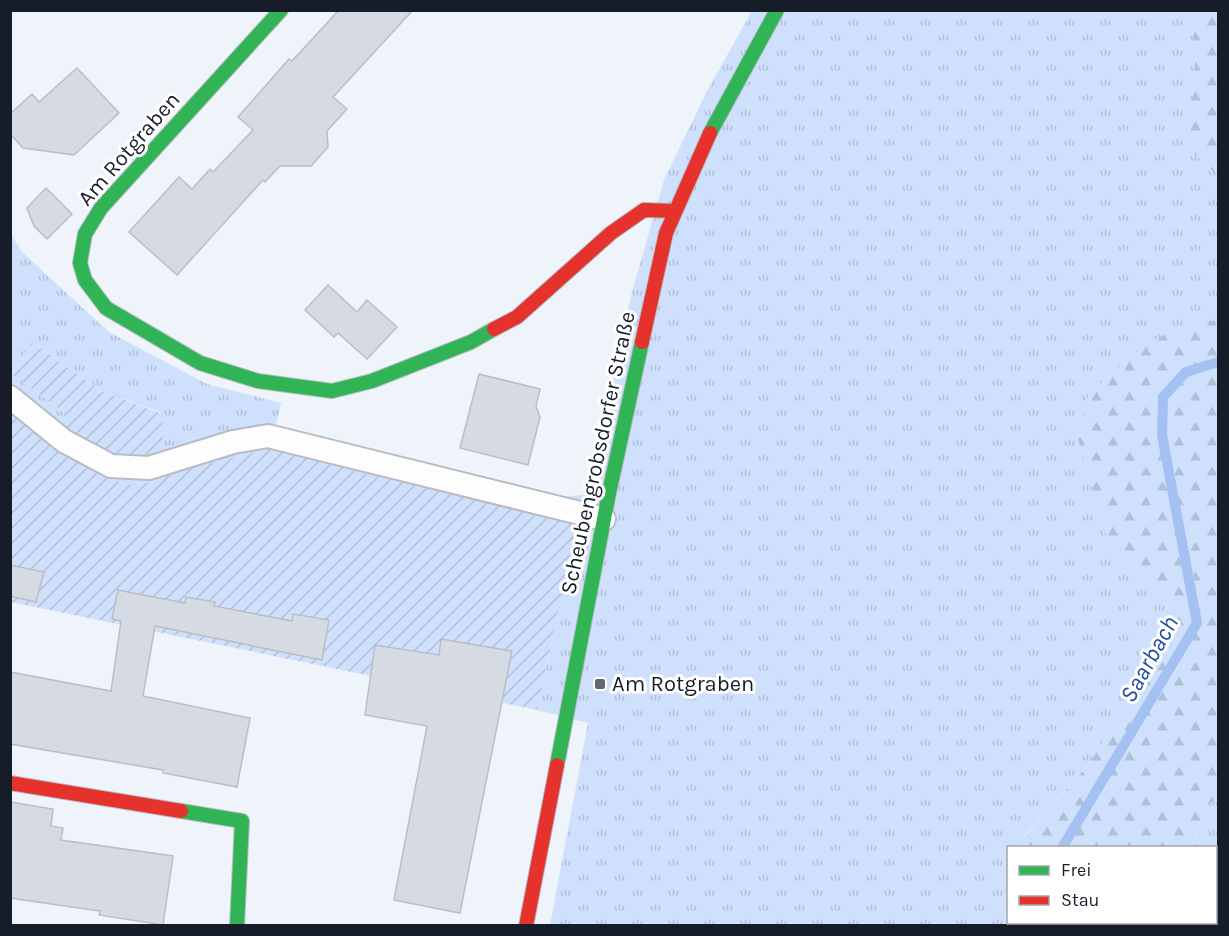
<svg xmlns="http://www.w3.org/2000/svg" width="1229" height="936" viewBox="0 0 1229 936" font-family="Karla,sans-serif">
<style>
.grass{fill:url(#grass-tufts);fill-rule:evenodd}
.forest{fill:url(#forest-firs)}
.garden{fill:url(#garden-furrows)}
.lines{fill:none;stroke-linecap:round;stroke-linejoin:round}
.stream{stroke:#a3c1f2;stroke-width:10}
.building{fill:#d5dae3;stroke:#b9bec6;stroke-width:1.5}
.lane-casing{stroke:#b7bcc4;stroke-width:26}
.fast-casing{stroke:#b7bcc4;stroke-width:16}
.jam-casing{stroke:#b7bcc4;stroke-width:16}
.lane{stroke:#fdfdfe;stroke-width:22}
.fast{stroke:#30b455;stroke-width:14}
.jam{stroke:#e5322d;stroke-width:14}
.poi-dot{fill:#636872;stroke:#fff;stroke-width:2}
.labels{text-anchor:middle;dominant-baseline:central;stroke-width:6;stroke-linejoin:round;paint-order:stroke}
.street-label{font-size:22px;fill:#171d28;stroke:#fff}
.poi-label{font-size:22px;fill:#171d28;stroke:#fff;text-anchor:start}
.water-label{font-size:24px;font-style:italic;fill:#214e9d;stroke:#fff}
</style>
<defs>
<pattern id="grass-tufts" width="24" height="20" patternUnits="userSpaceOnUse" patternTransform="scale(1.5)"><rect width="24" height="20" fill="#cfe0fd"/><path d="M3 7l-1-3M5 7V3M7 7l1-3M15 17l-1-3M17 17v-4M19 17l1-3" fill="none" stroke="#b1c0d9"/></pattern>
<pattern id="forest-firs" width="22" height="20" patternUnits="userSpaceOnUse" patternTransform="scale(1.5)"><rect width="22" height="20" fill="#cfe0fd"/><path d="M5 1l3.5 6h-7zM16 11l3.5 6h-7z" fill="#b1c0d9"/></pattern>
<pattern id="garden-furrows" width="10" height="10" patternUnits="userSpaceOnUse" patternTransform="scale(1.5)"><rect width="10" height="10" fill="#cfe0fd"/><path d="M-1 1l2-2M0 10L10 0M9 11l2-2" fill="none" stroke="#b1c0d9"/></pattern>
</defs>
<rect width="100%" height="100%" fill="#eff3fa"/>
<path class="grass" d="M752,11H1186L1196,49L1188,146L1218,177V321H1190L1145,345L1088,395L1108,542L1166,591L1172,623L1102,745L1084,770L1024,836L1022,847L1008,848V905L1006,917L1008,922L1016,925H550L588,723L537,710L576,527L275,447L193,467L150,482L127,485L102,475L68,454L11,408L10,233L23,253L109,332L207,384L281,403L275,430L549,497L587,495L632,292L664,180L707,91ZM32,342L101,391L162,413L66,414L12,374Z
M1218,798V869L1216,871V848H1191L1206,806Z"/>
<path class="forest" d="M1186,11H1218V177L1188,146L1196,49Z
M1190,321H1218V798L1206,806L1191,847H1022L1024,837L1084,770L1102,745L1172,623L1166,591L1108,542L1078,439L1088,395L1145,345Z
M1218,869V925L1016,926L1012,923L1216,922V871Z"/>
<path class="garden" d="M32,342L101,391L162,414L163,452C114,460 101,450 61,426L66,414L12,374Z
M10,408L68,454L102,475L127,485L150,482L193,467L275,447L561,518L576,527L537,710L11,602Z"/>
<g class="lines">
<path class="stream" d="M1062,848L1197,623L1162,435L1163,397L1186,372L1218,362
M1051,922L1055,926"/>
</g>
<path class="building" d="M339,10H413L333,97L347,109L327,131L328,147L311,166H280L265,182L263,180L177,275L129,232L179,177L192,189L210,169L213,172L253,130L238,117L289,59L292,61Z
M77,68L119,113L74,155L23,148L10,134V114L32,94L39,102Z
M46,188L72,214L47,239L34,226L27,208Z
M328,285L357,312L367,300L397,327L367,359L338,333L334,337L305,310Z
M479,374L540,389L536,406L540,417L528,465L460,448Z
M10,565L44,572L36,602L10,596Z
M118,590L185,603L186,597L215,602L214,606L292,621L293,614L329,620L322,660L155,626L143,696L250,718L237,787L163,773V770L10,744V672L111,691L121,621L112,619Z
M441,639L512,651L460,913L394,900L427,726L365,715L375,645L439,655Z
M10,802L53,809L51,826L63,828L61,840L173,856L163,925L99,915L100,911L10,898Z"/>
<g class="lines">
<defs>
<path id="lane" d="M10,397L64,441L111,466L149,468L233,442L268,436L604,519"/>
<path id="fast" d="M281,10L101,208L85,234L80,263L85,280L106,308L200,363L258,381L332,391L372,381L471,342L494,329
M710,133L777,10
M557,765L609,493L642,342
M181,811L242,821L237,926"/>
<path id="jam" d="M494,329L517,317L611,233L644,210L675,211
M642,342L666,233L710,133
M10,783L181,811
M526,926L557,765"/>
</defs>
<use href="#lane" class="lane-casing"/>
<use href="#fast" class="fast-casing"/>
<use href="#jam" class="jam-casing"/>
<use href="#lane" class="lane"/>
<use href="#fast" class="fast"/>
<use href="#jam" class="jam"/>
</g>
<rect class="poi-dot" x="594" y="678" width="12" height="12" rx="3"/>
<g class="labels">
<g class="street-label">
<text transform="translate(129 149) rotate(-49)">Am Rotgraben</text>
<text transform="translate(598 453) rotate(-78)">Scheubengrobsdorfer Straße</text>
</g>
<g class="poi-label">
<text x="612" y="684">Am Rotgraben</text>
</g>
<g class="water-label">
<text transform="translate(1149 659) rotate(-61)">Saarbach</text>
</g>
</g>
<rect width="1229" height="936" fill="none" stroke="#171d28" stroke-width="24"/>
<rect x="1007" y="846" width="210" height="78" fill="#ffffff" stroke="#a2a5a9" stroke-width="1.5"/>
<rect x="1019" y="866" width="30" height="9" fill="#30b455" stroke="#a2a5a9" stroke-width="1.5"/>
<text x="1061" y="876" font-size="18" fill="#171d28">Frei</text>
<rect x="1019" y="896" width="30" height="9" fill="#e5322d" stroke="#a2a5a9" stroke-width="1.5"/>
<text x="1061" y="906" font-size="18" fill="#171d28">Stau</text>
</svg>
